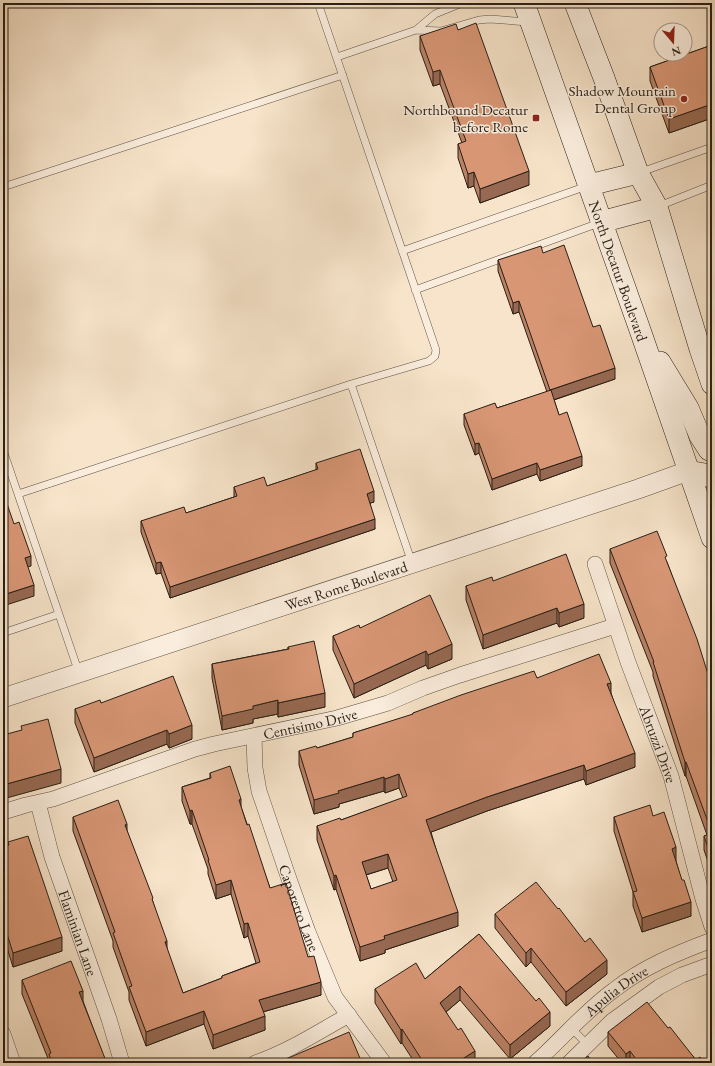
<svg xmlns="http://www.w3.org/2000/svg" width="715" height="1066" viewBox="0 0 715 1066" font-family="'EB Garamond',serif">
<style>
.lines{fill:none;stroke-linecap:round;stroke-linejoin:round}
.service-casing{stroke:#5c5043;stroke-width:8}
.minor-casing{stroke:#5c5043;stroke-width:16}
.tertiary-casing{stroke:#5c5043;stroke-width:20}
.secondary-casing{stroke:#281f16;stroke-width:22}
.service{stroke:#faeddd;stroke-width:7}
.minor{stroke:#faeddd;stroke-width:15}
.tertiary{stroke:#faeddd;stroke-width:19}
.secondary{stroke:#faeddd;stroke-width:21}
.wall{fill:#ba8165;stroke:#281f16;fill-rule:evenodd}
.shaded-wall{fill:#976952;stroke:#281f16}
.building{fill:#d89675;stroke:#281f16;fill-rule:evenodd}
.poi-dot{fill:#8f2418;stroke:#faeddd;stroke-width:1.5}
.labels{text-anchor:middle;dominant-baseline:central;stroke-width:3;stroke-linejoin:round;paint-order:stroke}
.poi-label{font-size:15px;fill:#281f16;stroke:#faeddd;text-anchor:end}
.street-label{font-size:15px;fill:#281f16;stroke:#faeddd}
</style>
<rect width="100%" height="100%" fill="#f7e4ca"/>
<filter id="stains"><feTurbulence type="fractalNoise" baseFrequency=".005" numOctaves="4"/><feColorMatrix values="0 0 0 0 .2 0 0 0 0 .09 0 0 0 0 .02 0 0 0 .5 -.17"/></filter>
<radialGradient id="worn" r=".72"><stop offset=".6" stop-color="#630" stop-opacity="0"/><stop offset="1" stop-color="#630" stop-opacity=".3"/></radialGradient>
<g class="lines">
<defs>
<path id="service" d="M318,3L436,350L435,356L429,361L351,384L412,563
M416,30L435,14L462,3
M337,57L416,30L441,31L479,20L490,19L528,22
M641,172L712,147
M3,187L343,75
M659,206L712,185
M402,251L587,186
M415,290L599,223
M3,450L79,673
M18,494L351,384
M3,633L59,614
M571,1028L587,1044"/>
<g id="minor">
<path id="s1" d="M595,564L628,662L671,776L703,899L712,927"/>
<path id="s2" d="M254,736L255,768L259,791L288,876L308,932L335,997L384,1063"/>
<path id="s3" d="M38,803L52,857L109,1019L122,1063"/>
<path id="s4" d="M3,812L26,805L53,799L195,749L214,744L337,718L388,703L423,688L460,675L615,626"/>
<path d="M3,1034L13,1063"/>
<path d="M255,1063C288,1052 318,1032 349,1015"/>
<path id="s5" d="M535,1063C562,1039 585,1011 614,990C643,967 677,953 712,940"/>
<path d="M569,1063L612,1021L659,987L682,975L712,964"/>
</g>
<g id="tertiary">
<path id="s6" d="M3,698L638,489L688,471"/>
</g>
<g id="secondary">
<path id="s7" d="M524,3L640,330L712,538"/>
<path d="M575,3L604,78L638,173L657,207L700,349L712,384"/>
<path d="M589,185L638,173"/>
<path d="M601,222L657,207"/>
<path d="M660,362L688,408L700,436L709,450L712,451"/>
<path d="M688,471L705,474L712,478"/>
</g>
</defs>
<use href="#service" class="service-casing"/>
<use href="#minor" class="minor-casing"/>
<use href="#tertiary" class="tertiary-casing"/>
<use href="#secondary" class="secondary-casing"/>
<use href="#service" class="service"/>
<use href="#minor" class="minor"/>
<use href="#tertiary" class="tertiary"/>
<use href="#secondary" class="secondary"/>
</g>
<path class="wall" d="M458,30L529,185L480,203L474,186L468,188L458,158V144L462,143L440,84L433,86L420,50V36Z
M712,45V118L669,133L650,81V67Z
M712,239V261L708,250V240Z
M543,253L593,327L615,379L554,400L559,415L582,466L540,481L537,474L492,490L479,453L475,455L464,425V414L497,408L547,392L519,312L513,314L498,271V260Z
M316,463L374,502L370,503L375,529L170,598L161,573L156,574L141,532V521L186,513L234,497V487L267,486L316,470Z
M610,549L667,562L712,687V873L704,850V836L707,835L686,776H685L653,676V672L610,563Z
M493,581L584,618L559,627L557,623L483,649L466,600V586Z
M360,628L452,659L428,669L426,665L354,698L333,650V636Z
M288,647L325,707L278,717V714L253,719V723L222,730L212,678V664L288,649Z
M537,678L611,693L635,767L586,785L584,779L487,811L431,832L458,926L385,950V953L360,961L336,889L334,890L317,840V826L341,820L403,798L399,788L385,793L384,791L339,804V807L314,814L299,765V751L317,748L353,737V733L413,715V713ZM388,868L393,882L371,889L366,875Z
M101,703L192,739L169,748L167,744L94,772L75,723V709Z
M210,773L241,807L270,888L308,957L321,995L263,1012L265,1030L213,1049L204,1024L146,1046L129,1000V992L113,947V941L73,831V817L127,831L153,902L167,950L183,993L222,978V976L256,963L248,936L244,938L231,894L216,899L208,874V869L192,824H190L182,801V787L210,778Z
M653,816L676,861L691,916L642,932L633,906V892L614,831V817Z
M8,842L62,951L13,967L3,935V847L8,846Z
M495,914L607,974L566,1006L531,962L526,967L495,928Z
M479,934L550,1026L510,1059L460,1000L446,1012L475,1063H415L402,1043L401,1044L375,1003V989L425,979Z
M22,980L83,1001L106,1063H49V1061L22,994Z
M668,1028L696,1060L705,1063H622L608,1046V1032Z"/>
<path class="shaded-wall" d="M440,70V84L433,86V72Z
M712,104V118L669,133V119Z
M529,171V185L480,203V189Z
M474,172V186L468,188V174Z
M519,301V312L513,314V303Z
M615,368V379L550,401V390Z
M479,443V453L475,455V444Z
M582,456V466L540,481V470Z
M537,463V474L492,490V479Z
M374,491V502L367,504V494Z
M375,519V529L170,598V587Z
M31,556V566L25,568V558Z
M161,562V573L156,574V563Z
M34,585V596L3,606V595Z
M584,604V618L559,627V613Z
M557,608V623L483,649V635Z
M452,644V659L428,669V655Z
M426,651V665L354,698V684Z
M611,683V697L607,684Z
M325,693V707L278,717V703Z
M278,700V714L253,719V723L222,730V716L253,706Z
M192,725V739L169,748V734Z
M167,730V744L94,772V758Z
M635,753V767L586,785V771Z
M685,762H686V776H685Z
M584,765V779L487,811L426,834V820L487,797Z
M61,769V783L3,799V785Z
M399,774V788L385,793V779Z
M384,777V791L339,804V807L314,814V800L338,791Z
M241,799V813L239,800Z
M192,810V824H190V811Z
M127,824V838L125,825Z
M676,847V861L672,863V849Z
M388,854V868L362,876V862Z
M336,875V889L334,890V876Z
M231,880V894L216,899V885Z
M691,902V916L642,932V918Z
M458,912V926L385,950V953L360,961V947L384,936Z
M248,923V936L244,938V924Z
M62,937V951L13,967V953Z
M167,941V955L165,942Z
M531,948V962L526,967V953Z
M607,960V974L566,1006V992Z
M321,982V995L259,1013V1000Z
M460,986V1000L440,1017V1003Z
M83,991V1005L79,992Z
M204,1011V1024L146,1046V1032Z
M550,1012V1026L510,1059V1045Z
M265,1016V1030L213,1049V1035Z
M402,1029V1043L401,1044V1030Z
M475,1051V1063H456Z
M630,1051V1063H626V1054Z"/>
<path class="building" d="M476,23L529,171L480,189L474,172L468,174L458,144L466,141L440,70L433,72L420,36L456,24L458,30Z
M712,45V104L669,119L650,67Z
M712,239V252L708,240Z
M564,245L593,327L600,325L615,368L550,390L519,301L513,303L498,260L541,246L543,253Z
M551,390L559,415L567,412L582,456L540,470L537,463L492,479L479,443L475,444L464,414L495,403L497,408Z
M360,449L374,491L367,494L375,519L170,587L161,562L156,563L141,521L184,507L186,513L237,496L234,487L264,477L267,486L318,469L316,463Z
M5,498L14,524L19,522L31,556L25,558L34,585L3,595V499Z
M657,531L667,556L665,557L697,639L712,687V859L704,836L712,833L686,762H685L653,662H654L610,549Z
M566,554L584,604L559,613L557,608L483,635L466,586L492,577L493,581Z
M430,595L452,644L428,655L426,651L354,684L333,636L359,625L360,628Z
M314,641L325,693L278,703V700L253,706V709L222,716L212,664L289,649L288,647Z
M599,654L611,683L607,684L635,753L586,771L584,765L487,797L426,820L458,912L384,936L385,939L360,947L336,875L334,876L317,826L340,818L341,820L407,796L399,774L385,779L384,777L338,791L339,793L314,800L299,751L316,746L317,748L353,737V733L413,714V713L461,695L534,671L537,678ZM388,854L397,880L371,889L362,862Z
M173,676L192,725L169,734L167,730L94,758L75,709L100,700L101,703Z
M48,719L61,769L3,785V735L22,730L21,726Z
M230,766L241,799L239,800L247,825L249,824L270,888L286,883L308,957L314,956L321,982L259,1000L265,1016L213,1035L204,1011L146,1032L129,987L132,986L113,933L115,932L73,817L118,800L127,824L125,825L153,898L152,899L167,941L165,942L183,993L222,978V976L260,962L248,923L244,924L231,880L216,885L208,860H209L192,810L190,811L182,787L211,778L210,773Z
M650,805L653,816L664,812L676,847L672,849L682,880H684L691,902L642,918L633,892L637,891L614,817Z
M28,836L62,937L13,953L3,921V847L9,845L8,842Z
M536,882L558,909L559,908L585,942L590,938L607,960L566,992L531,948L526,953L495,914Z
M479,934L536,1001L539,998L550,1012L510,1045L460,986L440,1003L458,1030L461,1028L475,1051L456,1063H424L402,1029L401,1030L375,989L416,963L425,979Z
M71,961L83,991L79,992L106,1061H105L106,1063H52L49,1054L51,1053L22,980Z
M647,1002L668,1028L670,1027L696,1060L700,1057L705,1063H639L630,1051L626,1054L608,1032Z
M349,1032L362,1063H279V1062Z
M588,1056L593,1063H579Z"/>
<g class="poi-dot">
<circle cx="684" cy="99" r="4"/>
<rect x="532" y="114" width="8" height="8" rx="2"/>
</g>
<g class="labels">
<g class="poi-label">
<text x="676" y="90">Shadow Mountain<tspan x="676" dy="17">Dental Group</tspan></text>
<text x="528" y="109">Northbound Decatur<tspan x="528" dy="17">before Rome</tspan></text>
</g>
<g class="street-label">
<text stroke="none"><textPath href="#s7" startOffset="284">North Decatur Boulevard</textPath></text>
<text stroke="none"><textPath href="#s6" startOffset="361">West Rome Boulevard</textPath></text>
<text stroke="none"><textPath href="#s4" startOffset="320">Centisimo Drive</textPath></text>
<text stroke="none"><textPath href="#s1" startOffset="191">Abruzzi Drive</textPath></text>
<text stroke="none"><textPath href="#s2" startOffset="179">Caporetto Lane</textPath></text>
<text stroke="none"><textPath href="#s3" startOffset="136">Flaminian Lane</textPath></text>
<text stroke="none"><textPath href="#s5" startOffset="109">Apulia Drive</textPath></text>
</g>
</g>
<rect width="715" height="1066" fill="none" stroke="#f7e4ca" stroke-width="16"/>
<rect x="4" y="4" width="707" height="1058" fill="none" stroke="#281f16" stroke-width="2"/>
<rect x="8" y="8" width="699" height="1050" fill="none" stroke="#281f16"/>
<g transform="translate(673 42) rotate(161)"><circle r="19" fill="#faeddd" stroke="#a69b8d"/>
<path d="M0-3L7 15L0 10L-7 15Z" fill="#8f2418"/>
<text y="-6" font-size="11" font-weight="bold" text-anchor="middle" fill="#281f16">N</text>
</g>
<rect width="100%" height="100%" filter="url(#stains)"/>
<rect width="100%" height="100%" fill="url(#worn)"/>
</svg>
